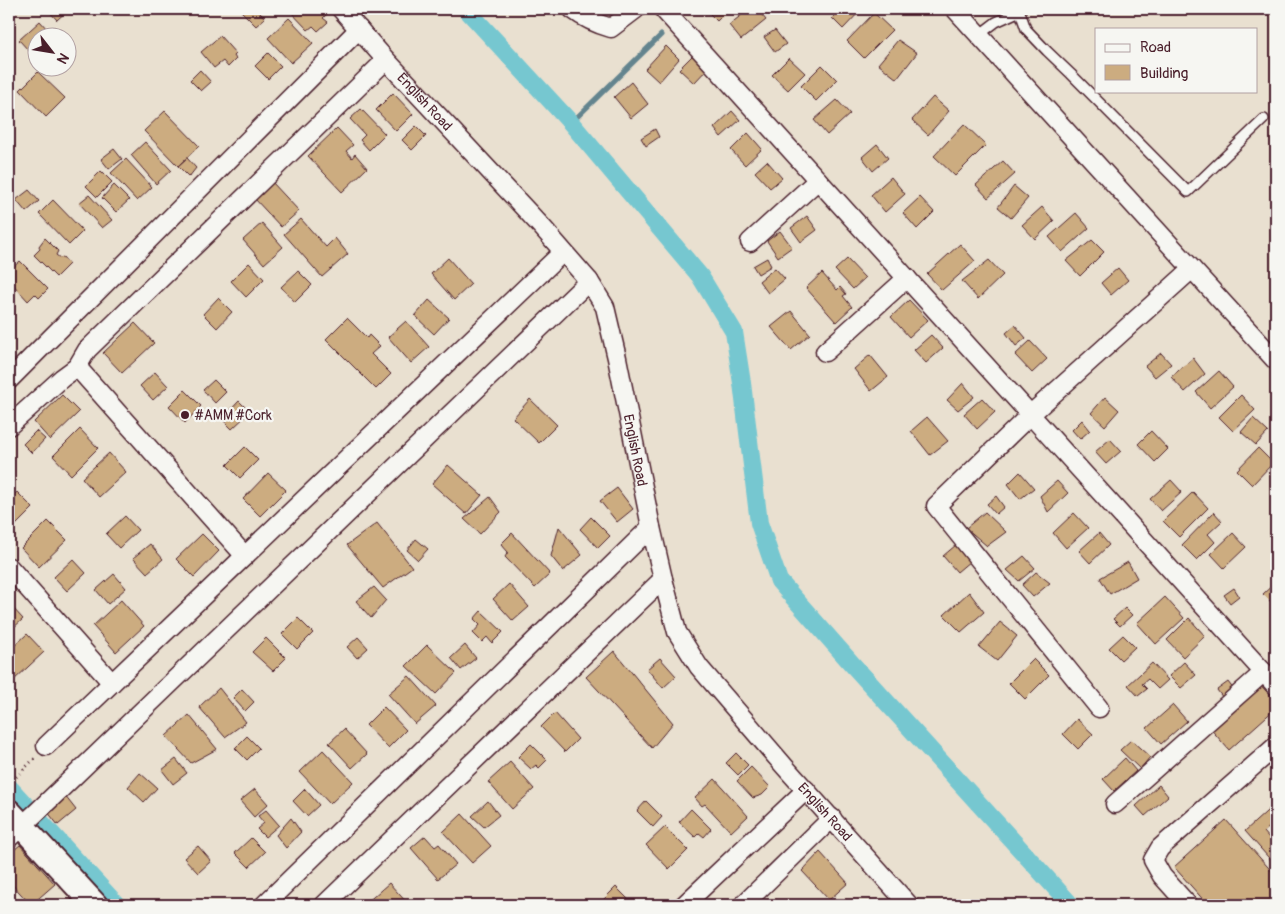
<svg xmlns="http://www.w3.org/2000/svg" width="1285" height="914" viewBox="0 0 1285 914" font-family="Pangolin,sans-serif">
<style>
.lines{fill:none;stroke-linecap:round;stroke-linejoin:round}
.stream{stroke:#64848e;stroke-width:5}
.canal{stroke:#76c7d0;stroke-width:18}
.building{fill:#ccac80;stroke:#4a1f2b}
.lane-casing{stroke:#4a1f2b;stroke-width:12}
.street-casing{stroke:#4a1f2b;stroke-width:21}
.secondary-casing{stroke:#4a1f2b;stroke-width:28}
.path{stroke:#4a1f2b;stroke-width:3;stroke-dasharray:1 4;stroke-linecap:butt}
.lane{stroke:#f6f6f2;stroke-width:9}
.street{stroke:#f6f6f2;stroke-width:18}
.secondary{stroke:#f6f6f2;stroke-width:24}
.poi-dot{fill:#4a1f2b;stroke:#f6f6f2;stroke-width:2}
.labels{text-anchor:middle;dominant-baseline:central;stroke-width:4.5;stroke-linejoin:round;paint-order:stroke}
.street-label{font-size:14px;fill:#4a1f2b;stroke:#f6f6f2}
.poi-label{font-size:14px;fill:#4a1f2b;stroke:#f6f6f2;text-anchor:start}
</style>
<rect width="100%" height="100%" fill="#e9e0d0"/>
<filter id="ink" filterUnits="userSpaceOnUse"><feTurbulence type="fractalNoise" baseFrequency=".02" numOctaves="2"/><feDisplacementMap in="SourceGraphic" scale="10" xChannelSelector="R" yChannelSelector="G"/><feConvolveMatrix kernelMatrix="1 2 1 2 8 2 1 2 1" color-interpolation-filters="sRGB"/></filter>
<g filter="url(#ink)">
<g class="lines">
<path class="stream" d="M690,10L692,9
M571,123L661,35
M11,807L20,799"/>
<path class="canal" d="M466,9L571,123L700,276L734,332L742,383L759,523L779,581L852,664L1071,905
M9,787L117,905"/>
</g>
<path class="building" d="M47,9H69L57,20Z
M239,9H256L265,18L256,26Z
M288,9H323L327,14L323,18L328,22L318,31L313,26L308,30Z
M705,9H729L717,21Z
M749,9H757L766,20L741,40L729,25Z
M841,9H862L843,29L832,18Z
M874,13L892,30L864,58L847,41Z
M289,18L313,43L291,63L268,38Z
M40,21L55,38H38V61L19,40Z
M775,30L786,44L775,52L764,37Z
M220,36L236,54L234,56L236,59L228,67L223,61L214,68L201,52Z
M898,40L917,53L897,79L878,64Z
M666,46L679,59L659,82L645,69Z
M268,53L281,66L268,79L255,66Z
M695,53L709,67L694,83L679,69Z
M789,58L805,73L788,90L772,75Z
M822,65L837,80L816,101L801,86Z
M43,68H54L48,73Z
M200,70L211,82L201,91L190,80Z
M38,72L65,98L46,117L20,90Z
M631,82L648,104L631,118L614,97Z
M393,93L413,114L396,131L376,110Z
M933,97L949,111L928,135L912,120Z
M837,100L850,114L827,135L814,120Z
M361,109L385,134L369,150L360,140L365,135L350,119Z
M165,111L199,146L178,166L144,131Z
M732,111L740,120L721,137L714,128Z
M964,124L986,145L955,176L934,156Z
M416,126L426,136L412,150L402,140Z
M337,128L353,145L346,151L352,158L355,154L367,168L342,192L308,156Z
M655,129L659,137L646,146L641,138Z
M748,133L762,149L745,165L731,150Z
M145,142L171,170L156,184L131,155Z
M877,144L888,158L873,171L862,157Z
M114,149L122,159L109,169L101,159Z
M187,158L196,168L189,177L178,166Z
M126,159L152,187L137,201L111,173Z
M767,161L782,178L770,188L755,172Z
M1003,161L1015,174L988,198L976,185Z
M101,171L112,182L97,197L86,186Z
M891,177L905,194L885,212L871,195Z
M272,182L299,211L281,227L254,198Z
M114,185L129,200L116,212L102,198Z
M1014,186L1028,198L1011,218L998,207Z
M29,190L39,201L26,212L16,200Z
M89,195L112,220L102,228L79,203Z
M920,197L934,212L917,229L903,213Z
M53,200L83,231L69,245L39,214Z
M1042,207L1054,221L1035,239L1022,225Z
M1076,213L1089,228L1062,252L1049,237Z
M807,216L817,230L801,242L791,228Z
M301,219L326,247L335,238L348,254L322,277L284,234Z
M262,223L283,247L264,264L243,240Z
M780,231L792,247L778,257L767,241Z
M45,238L58,251L56,255L60,258L63,257L69,264L56,277L34,255L40,249L39,246Z
M1092,240L1104,252L1080,276L1066,261Z
M960,244L975,261L942,290L927,274Z
M448,258L471,284L454,300L431,274Z
M767,258L771,266L758,274L753,266Z
M847,259L865,278L853,289L835,270Z
M989,260L1003,275L978,299L962,281Z
M20,261L48,289L39,298L35,294L28,301L9,280V271Z
M249,263L264,279L246,297L231,281Z
M775,268L785,279L768,293L759,281Z
M1118,268L1128,280L1111,295L1101,283Z
M298,271L312,285L295,302L281,287Z
M822,273L837,290L840,287L846,294L843,296L852,307L836,322L806,288Z
M218,298L232,312L217,328L203,314Z
M429,300L449,318L434,334L415,316Z
M909,300L928,320L909,337L891,317Z
M791,311L810,334L791,350L771,327Z
M347,318L367,338L369,335L380,346L371,354L391,374L376,389L326,339Z
M406,321L429,347L411,363L388,337Z
M135,323L154,343L122,373L103,353Z
M1015,325L1026,338L1016,346L1006,333Z
M931,335L943,348L926,363L914,350Z
M1030,341L1047,359L1032,373L1015,355Z
M1161,353L1171,364L1155,377L1145,366Z
M870,355L888,377L871,391L854,369Z
M1193,358L1205,374L1185,392L1171,377Z
M1219,371L1233,387L1210,408L1196,392Z
M155,372L168,386L153,400L140,386Z
M214,380L226,392L215,403L203,390Z
M963,383L974,397L958,410L947,400Z
M185,390L201,406L185,423L169,406Z
M62,395L79,412L50,440L34,422Z
M1241,395L1255,410L1233,431L1219,417Z
M1105,397L1119,410L1105,426L1091,413Z
M982,398L995,412L977,429L964,414Z
M530,399L557,425L539,443L513,418Z
M239,401L250,412L232,429L222,419Z
M927,417L948,441L930,455L911,431Z
M1253,418L1268,432L1256,445L1241,432Z
M1082,420L1090,430L1080,439L1072,430Z
M80,429L98,448L71,475L53,456Z
M36,431L45,439L32,453L23,444Z
M1151,431L1168,449L1155,462L1138,444Z
M1110,439L1121,451L1106,464L1095,452Z
M245,447L258,460L240,478L227,465Z
M1258,448L1273,463L1252,485L1237,470Z
M109,453L126,472L99,497L82,478Z
M448,465L482,495L466,514L432,484Z
M1020,472L1034,488L1020,499L1008,484Z
M268,473L286,490L260,516L243,499Z
M1171,480L1182,492L1161,511L1150,499Z
M1057,481L1068,493L1048,512L1040,496Z
M617,488L633,509L617,522L600,501Z
M17,492L33,508L14,527L9,522V500Z
M1193,492L1208,508L1179,537L1163,521Z
M996,496L1004,507L996,514L987,504Z
M490,497L501,512L480,534L464,519Z
M985,512L1006,532L987,546L966,528Z
M1214,512L1222,521L1208,534L1215,542L1197,560L1182,545Z
M1074,513L1088,528L1066,548L1053,533Z
M125,516L138,530L119,548L106,534Z
M591,517L610,536L598,548L580,529Z
M48,521L67,540L39,567L21,548Z
M377,523L412,567L383,588L347,545Z
M559,527L582,555L563,571L551,556Z
M512,533L550,574L535,588L505,557L508,552L501,544Z
M1099,533L1109,545L1090,563L1079,551Z
M1233,533L1246,547L1224,568L1211,554Z
M202,534L219,551L194,577L176,559Z
M416,539L428,549L418,560L407,550Z
M150,544L163,559L147,573L133,558Z
M956,545L970,561L957,572L943,556Z
M1024,556L1035,568L1019,581L1007,570Z
M73,559L86,573L67,591L54,577Z
M1128,562L1137,578L1110,594L1100,578Z
M1036,572L1050,583L1033,597L1022,585Z
M114,574L126,588L108,604L96,590Z
M1276,582V596L1271,602L1263,594Z
M509,584L529,607L513,621L493,599Z
M374,587L386,600L371,618L356,601Z
M1234,588L1239,596L1230,603L1224,595Z
M969,592L984,612L961,632L944,615Z
M1165,597L1184,618L1156,644L1137,623Z
M121,600L144,626L116,652L93,626Z
M12,607L23,619L11,630L13,632L9,637V610Z
M1125,608L1132,615L1120,626L1113,619Z
M481,611L503,632L492,643L487,637L482,642L473,633L480,625L474,619Z
M298,618L313,633L297,649L282,634Z
M1189,618L1205,636L1183,657L1167,640Z
M1000,622L1017,636L997,661L979,647Z
M27,634L44,652L13,681L9,677V651Z
M1123,635L1135,647L1121,660L1109,648Z
M358,637L368,648L357,658L347,647Z
M266,638L286,658L273,671L252,652Z
M427,645L456,673L436,694L406,666Z
M465,645L476,658L461,670L451,658Z
M614,651L673,723L652,748L586,677Z
M660,658L676,676L663,688L647,669Z
M1033,659L1049,675L1025,699L1009,683Z
M1184,662L1196,675L1181,688L1169,676Z
M1152,663L1168,680L1158,689L1148,679L1142,684L1147,689L1138,696L1128,685Z
M409,676L436,706L415,724L388,694Z
M1228,682L1234,690L1223,698L1217,690Z
M1258,682L1276,702V708L1229,750L1209,727Z
M219,688L246,722L225,737L199,707Z
M242,689L254,702L245,711L233,698Z
M1173,705L1187,721L1161,744L1147,728Z
M384,707L406,730L388,748L366,725Z
M555,713L578,739L565,752L541,727Z
M189,715L217,749L191,763L166,736Z
M1077,719L1093,734L1078,749L1063,734Z
M344,729L367,754L352,768L329,743Z
M247,736L259,748L247,760L235,748Z
M1131,740L1150,757L1140,769L1120,750Z
M531,744L547,760L539,768L536,765L531,769L518,757Z
M323,750L353,782L330,804L300,772Z
M736,753L748,765L738,775L726,763Z
M1125,758L1136,771L1114,791L1103,779Z
M176,759L187,773L173,784L162,770Z
M510,762L534,789L512,809L488,782Z
M751,767L770,787L762,795L753,798L737,781Z
M140,773L157,788L144,802L128,787Z
M715,779L748,816L731,832L705,804L702,806L695,798Z
M1159,785L1168,796L1145,816L1136,806Z
M255,789L268,804L254,817L240,801Z
M305,789L319,805L307,816L293,801Z
M65,796L76,810L58,825L47,811Z
M488,801L499,815L484,827L472,816Z
M646,801L662,817L653,827L637,811Z
M1276,803V821L1264,832L1276,846V866L1245,831Z
M691,809L711,829L704,837L699,833L695,837L679,822Z
M266,810L279,825L265,837L257,829L264,823L258,816Z
M462,814L491,846L472,863L443,832Z
M291,818L301,832L286,848L276,835Z
M1226,820L1276,876V905H1208L1174,867Z
M665,827L688,850L669,869L646,845Z
M425,836L435,847L439,844L456,864L438,879L411,848Z
M251,838L265,852L249,867L235,853Z
M20,845L55,884L31,905L9,881V854Z
M198,846L211,861L198,873L184,858Z
M820,852L848,883L829,900L802,871Z
M389,883L409,905H367L365,904Z
M616,887L631,902L629,905H608L603,900Z
M9,892L20,904L19,905H9Z"/>
<g class="lines">
<defs>
<path id="lane" d="M1019,9L1026,29L1047,51L1071,74L1188,192L1264,119
M979,35L996,22L1020,11"/>
<g id="street">
<path id="s1" d="M341,9L386,60L542,227L589,281L605,307L617,358L651,527L663,579L677,632L699,667L785,767L909,905"/>
<path d="M572,9C584,18 597,24 611,28L636,9"/>
<path d="M663,9L1276,686"/>
<path d="M955,9L1276,361"/>
<path d="M750,242L818,180"/>
<path d="M825,352L907,278"/>
<path d="M77,367L245,556"/>
<path d="M9,380L359,29"/>
<path d="M9,426L62,378L77,367L87,350L386,60"/>
<path d="M9,567L112,683"/>
<path d="M1099,708L936,506L1031,414L1192,269"/>
<path d="M46,746L563,252"/>
<path d="M1115,804L1264,672"/>
<path d="M9,838L39,810L589,281"/>
<path d="M264,905L651,527"/>
<path d="M324,905L663,579"/>
<path d="M684,905L806,790"/>
<path d="M743,905L832,818"/>
<path d="M1188,905L1162,876L1153,860L1160,848L1276,746"/>
</g>
<path id="secondary" d="M9,812L95,905"/>
</defs>
<use href="#lane" class="lane-casing"/>
<use href="#street" class="street-casing"/>
<use href="#secondary" class="secondary-casing"/>
<path class="path" d="M9,784L35,758"/>
<use href="#lane" class="lane"/>
<use href="#street" class="street"/>
<use href="#secondary" class="secondary"/>
</g>
</g>
<circle class="poi-dot" cx="185" cy="415" r="5"/>
<g class="labels">
<g class="street-label">
<text stroke="none"><textPath href="#s1" startOffset="125">English Road</textPath></text>
<text stroke="none"><textPath href="#s1" startOffset="545">English Road</textPath></text>
<text stroke="none"><textPath href="#s1" startOffset="965">English Road</textPath></text>
</g>
<g class="poi-label">
<text x="195" y="415">#AMM #Cork</text>
</g>
</g>
<rect width="1285" height="914" fill="none" stroke="#f6f6f2" stroke-width="30"/>
<rect x="15" y="15" width="1255" height="884" fill="none" stroke="#4a1f2b" stroke-width="2" filter="url(#ink)"/>
<rect x="1095" y="28" width="162" height="65" fill="#f6f6f2" stroke="#b1a0a2"/>
<rect x="1105" y="44" width="25" height="8" fill="#f6f6f2" stroke="#b1a0a2"/>
<text x="1140" y="52" font-size="15" fill="#4a1f2b">Road</text>
<rect x="1105" y="65" width="25" height="15" fill="#ccac80" stroke="#b1a0a2"/>
<text x="1140" y="78" font-size="15" fill="#4a1f2b">Building</text>
<g transform="translate(52 52) rotate(121)"><circle r="24" fill="#f6f6f2" stroke="#b1a0a2"/>
<path d="M0-4L9 19L0 12L-9 19Z" fill="#4a1f2b"/>
<text y="-8" font-size="14" font-weight="bold" text-anchor="middle" fill="#4a1f2b">N</text>
</g>
</svg>
